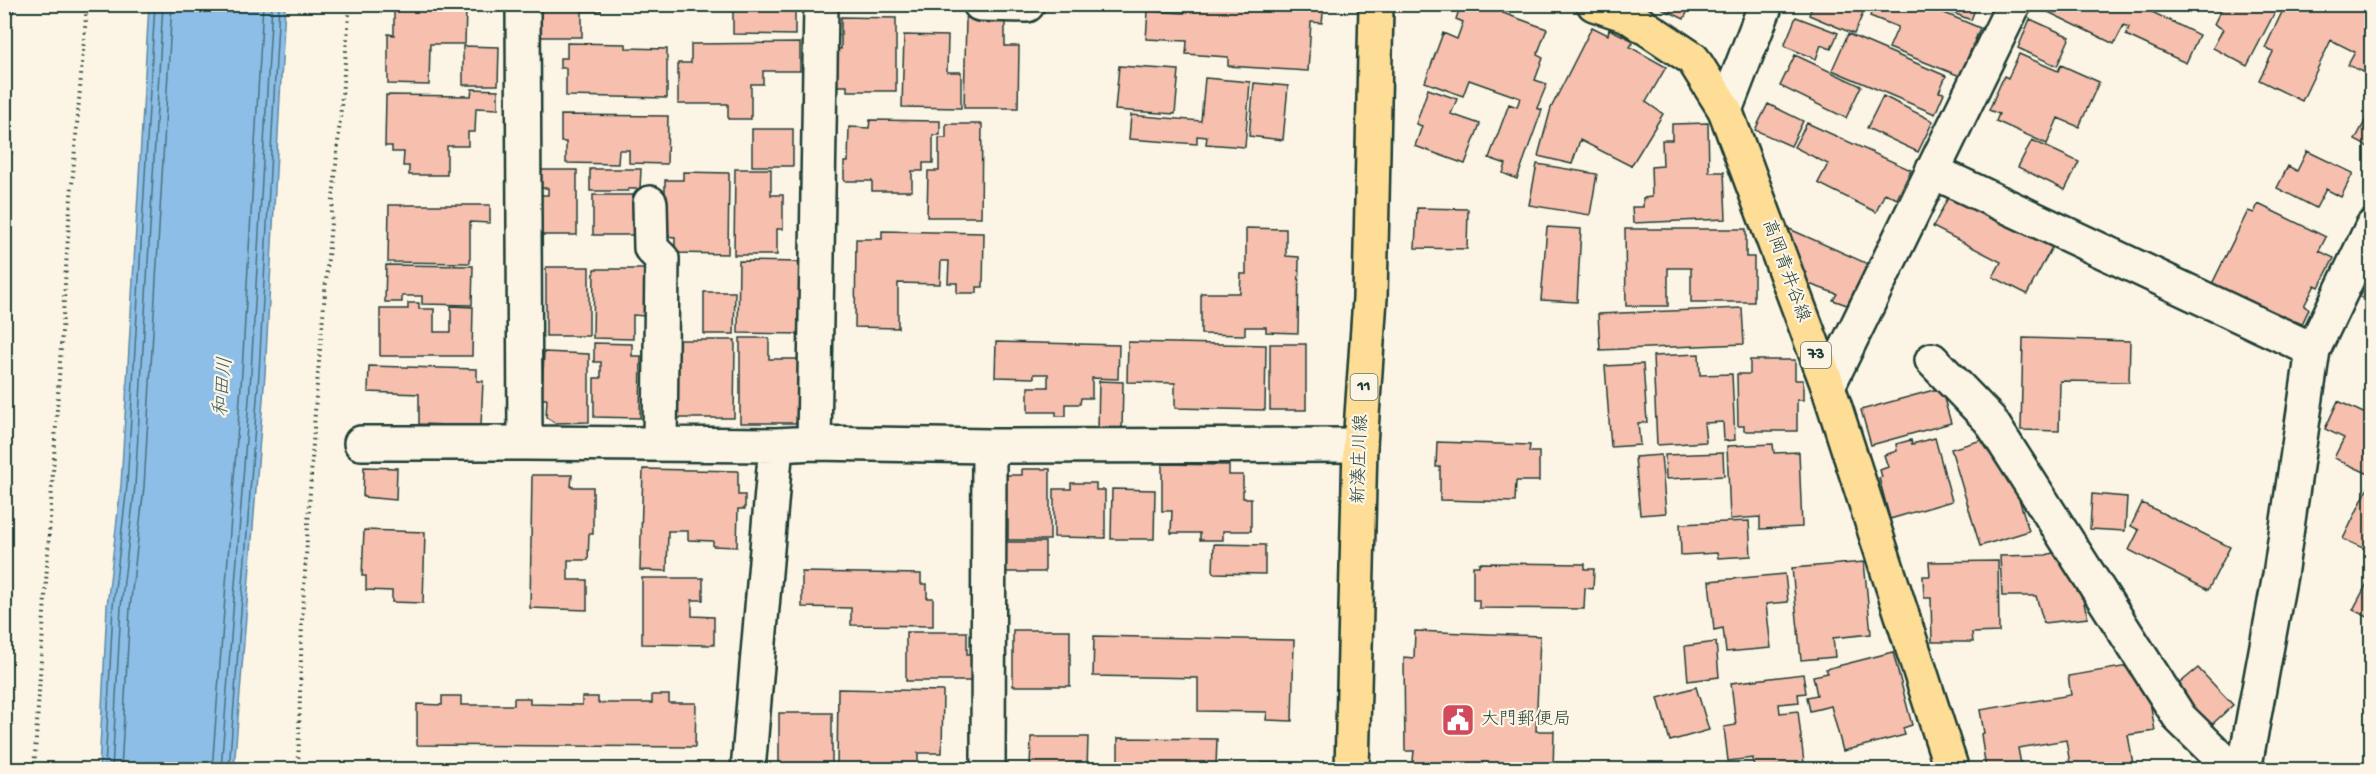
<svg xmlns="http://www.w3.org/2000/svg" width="2376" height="774" viewBox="0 0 2376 774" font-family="'Gochi Hand','Klee One',sans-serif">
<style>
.water{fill:#8cbee8;stroke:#608aa0;stroke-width:1.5}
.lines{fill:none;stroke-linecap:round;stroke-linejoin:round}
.shore{stroke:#4b717c;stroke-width:1.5}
.building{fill:#f7bfad;stroke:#1f3d34;stroke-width:1.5}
.minor-casing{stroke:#1f3d34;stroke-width:38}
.major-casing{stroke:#1f3d34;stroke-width:38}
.path{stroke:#1f3d34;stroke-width:4;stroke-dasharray:1.5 4.5;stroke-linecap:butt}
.minor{stroke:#fcf5e5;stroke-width:33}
.major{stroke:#fedd96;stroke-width:33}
.labels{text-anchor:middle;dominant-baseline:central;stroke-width:4.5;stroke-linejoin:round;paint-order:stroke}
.shield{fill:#fcf5e5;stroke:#617469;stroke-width:1.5}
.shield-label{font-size:16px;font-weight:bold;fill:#1f3d34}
.street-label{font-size:18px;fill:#1f3d34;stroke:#fcf5e5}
.poi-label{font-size:18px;fill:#1f3d34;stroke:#fcf5e5;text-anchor:start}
.water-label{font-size:20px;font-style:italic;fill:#3a5d61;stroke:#fcf5e5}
</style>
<rect width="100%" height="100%" fill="#fcf5e5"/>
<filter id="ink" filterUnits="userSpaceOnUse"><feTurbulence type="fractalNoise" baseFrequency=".0167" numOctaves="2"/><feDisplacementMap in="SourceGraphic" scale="12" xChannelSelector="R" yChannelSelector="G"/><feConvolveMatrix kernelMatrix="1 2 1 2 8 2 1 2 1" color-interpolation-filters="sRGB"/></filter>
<g filter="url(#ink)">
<path class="water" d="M149,5H285L265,374L234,769H99L107,606L121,485Z"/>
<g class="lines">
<path class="shore" d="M105,770L113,606L127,486L155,4
M112,770L121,607L135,486L163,4
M121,770L130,608L144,487L172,4
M212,770L242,372L263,4
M221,770L251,373L272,4
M229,770L259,373L279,4"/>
</g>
<path class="building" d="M4,4H16L4,34Z
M540,4H601V11H582V37H540Z
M733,4H795V35L733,34Z
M1185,4H1324L1322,23L1311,22L1308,71L1228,66V57L1186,54L1187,41L1146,39L1148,11L1184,13Z
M1461,4H1502L1506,6L1503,13L1547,29L1537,55L1543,58L1535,80L1547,84L1537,108L1542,110L1517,179L1503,173L1506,164L1489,158L1509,104L1517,107L1520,98L1469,80L1463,96L1425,82L1443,33L1457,39L1463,22L1456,19Z
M1653,4H1691L1684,19Z
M1813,4H1867L1854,34L1809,15Z
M1875,4H1923L1980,28L1960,76L1889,48L1898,27L1870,16Z
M1930,4H1977L1971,20Z
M2039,4H2136L2199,35L2186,63L2126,35L2129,27L2124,25L2114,44L2038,7Z
M2224,4H2279L2247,66L2213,48L2223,29L2214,24Z
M2293,4H2372V76L2348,65L2355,52L2331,40L2302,101L2259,80L2273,52L2265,48L2284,8L2290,11Z
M394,9L466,10L465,44H430L429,85L388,84V34L394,35Z
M841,17L896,18V91H847V86H833V48L841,49Z
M1796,17L1838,33L1831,49L1821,45L1816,59L1784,46Z
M966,18H1005V46H1019L1018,108H964Z
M2030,19L2070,37L2057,66L2018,48Z
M1592,27L1608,35L1609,29L1634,41L1630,47L1666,67L1646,102L1663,114L1631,166L1580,140L1572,164L1538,156L1551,108Z
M1848,34L1946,76L1939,92L1944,93L1935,114L1832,70Z
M904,35L948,36L947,72H961V108L902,107Z
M567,43L626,44V48L667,49V98L566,96V68H560V58H567Z
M800,43V71H763V84H751V119H728V104H678V63H691V44Z
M463,46L499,47L498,85H463Z
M2019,54L2058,71L2061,65L2099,82L2079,127L2058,118L2047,144L1996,121L1999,114L1989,110L2004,76L2008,78Z
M1795,55L1861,86L1846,118L1780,86Z
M1119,66L1179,70L1175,114L1115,110Z
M1205,78L1250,82L1245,147L1206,144L1207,137L1197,136V144L1129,139L1131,115L1201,121Z
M1254,83L1288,86L1283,140L1249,136Z
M472,89L498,90V109L476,108L475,132H468V146H447V175H409V166H403L404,152H392V146H385L386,95L471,96Z
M1428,89L1457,99L1451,114L1480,124L1465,164L1415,146L1422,126L1416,124Z
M1883,96L1933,121L1918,152L1867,128Z
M1768,104L1803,121L1791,146L1755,130Z
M2372,108V149L2355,140Z
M561,115L668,116L667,164L629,163V150H619L618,164L566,163V142H561Z
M870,120L940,121V135H933V163H923V171H912V191H872V181H844V162H848L849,127L869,128Z
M1708,123L1709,172H1724L1726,219L1633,223L1632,207H1643V198L1652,197L1651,167L1663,166L1662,140H1672V124Z
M1807,123L1911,170L1897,199L1885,193L1876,212L1818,183L1828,164L1794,147Z
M946,124H982L981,217H927L928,171H939V138H946Z
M752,129H793V166H752Z
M2032,140L2079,162L2065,190L2018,167Z
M4,148L12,152L4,171Z
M2307,151L2353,173L2341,197L2326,189L2316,208L2277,188L2288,166L2297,171Z
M1537,164L1597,174L1590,215L1529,205Z
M590,169H641L640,189H628V191H590Z
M735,169H771V195H783V229H777V255H734Z
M540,170H577V235H540V195H548V188H540Z
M683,172L729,173L728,254L675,253V237L665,236V180H683Z
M1951,192L2053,245L2027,294L1993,277L2001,262L1933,227Z
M593,195H637V235H593Z
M2258,204L2326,237L2319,251L2334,258L2319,287L2315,285L2304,306L2309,309L2302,324L2295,321L2292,328L2210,288L2248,211L2254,213Z
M389,205H490V223L470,222V263L388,262Z
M1417,208L1468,209L1467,249L1415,248Z
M1547,227L1581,229L1577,302L1541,300Z
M1785,227L1868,264L1847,305L1833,300L1837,294L1806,283V273H1800Z
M1246,228L1286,229V256L1299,257L1298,333L1266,332V327H1245V335L1201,334V293H1240L1241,274H1246Z
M1625,229H1746V257H1754V302H1691V268H1668V306H1626Z
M882,231L984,233L983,287H977V293H957V283H948L949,261H941L940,284L898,283V328L855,327L856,239H882Z
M739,261L802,262L800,334L738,333Z
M386,265L473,266L472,305L422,304V296H402V302H385Z
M546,267H589V336H546Z
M594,269H645V316L633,315V339L593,338Z
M2372,274V303L2360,297Z
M704,292H735L734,334H704Z
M408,303H419V309H434V332H451V306L473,307L472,356H380V309H408Z
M1742,308L1744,344L1600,350L1598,314Z
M740,338H769V359H799V423H740Z
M2023,338L2130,341L2129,382L2060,381L2059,431L2021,430Z
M675,340H735L734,418H675Z
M996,342L1119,345L1118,379L1092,378V398H1081L1080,404H1066V416H1056V412H1028V387H1048V374H1034V378L995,377Z
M1128,342L1266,345L1265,410L1175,408V383L1127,382Z
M594,343L632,344V356H641L640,418L594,417V378H601V362H594Z
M1270,344H1306V410H1270Z
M544,352L589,354V422L555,423L546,417L547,399H542Z
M1699,354L1700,375L1732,374L1735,440L1724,441L1723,422L1704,423L1706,442L1657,445L1653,356Z
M1750,360H1795V380H1803V400H1797V431H1744V426H1738L1737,374H1750Z
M1643,364L1647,422L1638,423L1640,445L1611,447L1605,366Z
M369,366L477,369V381H483L481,426L419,424V394L368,392Z
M1099,381L1123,382L1122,429H1098Z
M1941,388L1951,423L1871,445L1861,410Z
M2338,401L2372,417L2371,475L2334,458L2344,438L2325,429Z
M1992,437L2005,453L2029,531L1980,546L1951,449Z
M1935,438L1952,501L1890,519L1879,478L1882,477L1880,470L1888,467L1884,455L1897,451L1896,444L1911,440L1912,444Z
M1437,442L1530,445L1529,452H1539V481H1516L1515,502L1440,500V467H1436Z
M1773,444L1774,453L1799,452L1802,527L1760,529V517L1730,519L1727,446Z
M1723,453L1724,476L1666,479L1665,455Z
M1661,455L1666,513L1640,515L1635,457Z
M1162,464L1229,465V475H1243V498H1251V531H1223V540H1200V533H1171L1172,511H1162Z
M364,467L397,468L396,500L363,497Z
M643,469L738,471V495H745V509H738L737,547L713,546V541L688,540V531H668L667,571L640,570Z
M1022,469H1050V540H1008V520H1005V475H1022Z
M532,475H572L571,487H593V534H589L588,560H568V580H587V610L530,608Z
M1071,483H1096V490H1105V538L1054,537V489H1071Z
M2369,486L2372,487V552L2343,539Z
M1112,489L1155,490L1154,539H1111Z
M2092,494L2127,497L2125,531L2090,529Z
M2142,503L2230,547L2208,590L2129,550L2139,530L2131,526Z
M1749,521L1751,556L1718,558L1717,553L1681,555L1680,524Z
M364,530L425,532L423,603L392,602V591L366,590V576H362Z
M1006,542H1045V572H1006Z
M1214,544L1265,545V574L1213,573Z
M2069,548L2088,618L2044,623L2036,596H2002L2000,556L2046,555Z
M1998,561L1999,632L1972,633L1973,642H1932L1931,598H1924L1923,576H1930L1929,562Z
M1864,562L1871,634L1833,638L1835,657L1801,660L1792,568Z
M1479,563L1585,564V569H1594L1593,589L1585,588L1584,609L1479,608V600H1473V566H1479Z
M802,572L921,574V584H927V598H933V626L851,625V608L802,607Z
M1785,574L1788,602L1766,604L1771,648L1726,652L1723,628L1714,630L1709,581Z
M2372,574V619L2353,610Z
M642,578H703V600H692V616L714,617V645L642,644Z
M1013,630H1070V686H1013Z
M1415,631L1540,636L1536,731H1554L1553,770H1412L1414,751H1405L1404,657L1414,658Z
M906,632H967V654H973L972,681H906Z
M1094,636L1294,640L1292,721L1266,720L1267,712L1198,711V678L1093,676Z
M1716,642L1719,677L1688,681L1685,646Z
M1893,652L1912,725L1903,728L1905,735L1843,751L1831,706L1810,711L1807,697L1817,695L1813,676L1828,673L1826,669Z
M2134,665L2138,685L2147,683L2155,731L2128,735L2134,770H2071L2066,740L2018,748L2022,770H1986L1981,734L1984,733L1980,710L2071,695L2068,676Z
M2198,668L2233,705L2207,729L2175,687Z
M1803,674L1806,693L1798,694L1799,702L1779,704L1780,713L1798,711L1804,763L1754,769L1753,758L1728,761L1724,727L1736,725L1731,683Z
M1696,687L1709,730L1670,741L1658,698Z
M838,689L943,691L942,753H918V770H837Z
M652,695H669V703H696L695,747L417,745V704L442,705V696H461V705H514V698H530V704L582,705V697H598V703H652Z
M779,713H832V770H779Z
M1031,737H1088L1087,770L1030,769Z
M1118,738L1217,739L1216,767H1210V770H1118Z
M1261,763H1298V770H1261Z"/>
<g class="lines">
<defs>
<path id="minor" d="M523,4L525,443L776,445L814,443L989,446L1360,445
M980,4L1027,5
M1725,110L1766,4
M1932,171L2313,350
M650,203L651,248L662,259L660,444
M1932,360L1990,420L2180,718L2228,765L2229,770
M1828,386L2014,4
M361,443H525
M814,443L821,4
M748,770L776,445
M988,770L989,446
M2244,770L2280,575L2313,350L2372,227"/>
<path id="major" d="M1594,4L1627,15L1693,59L1725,110L1828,386L1952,770
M1352,770L1360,445L1370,298L1376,4"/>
</defs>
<use href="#minor" class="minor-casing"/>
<use href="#major" class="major-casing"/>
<path class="path" d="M34,770L69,221L87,4
M298,770L302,620L316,396L350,4"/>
<use href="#minor" class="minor"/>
<use href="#major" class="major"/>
</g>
</g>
<defs>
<symbol id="civic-square" viewBox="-11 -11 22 22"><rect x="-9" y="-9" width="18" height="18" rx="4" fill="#d1495b" stroke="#fcf5e5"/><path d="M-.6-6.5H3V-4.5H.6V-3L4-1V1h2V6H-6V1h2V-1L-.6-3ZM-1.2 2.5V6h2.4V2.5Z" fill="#fff"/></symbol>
</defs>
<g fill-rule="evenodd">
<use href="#civic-square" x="1439" y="701" width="38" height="38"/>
</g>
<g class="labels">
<g class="shield">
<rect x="1801" y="342" width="30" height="26" rx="4.5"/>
<rect x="1350.5" y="374" width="27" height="26" rx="4.5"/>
</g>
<g class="shield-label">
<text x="1816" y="355">73</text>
<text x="1364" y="387">11</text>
</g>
<g class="street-label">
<text transform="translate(1785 271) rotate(70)">高岡青井谷線</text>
<text transform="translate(1361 459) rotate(-88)">新湊庄川線</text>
</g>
<g class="poi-label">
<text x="1481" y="720">大門郵便局</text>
</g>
<g class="water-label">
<text transform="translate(225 387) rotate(-85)">和田川</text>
</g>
</g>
<rect width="2376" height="774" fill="none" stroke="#fcf5e5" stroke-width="24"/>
<rect x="12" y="12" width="2352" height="750" fill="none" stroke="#1f3d34" stroke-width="2" filter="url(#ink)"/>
</svg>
